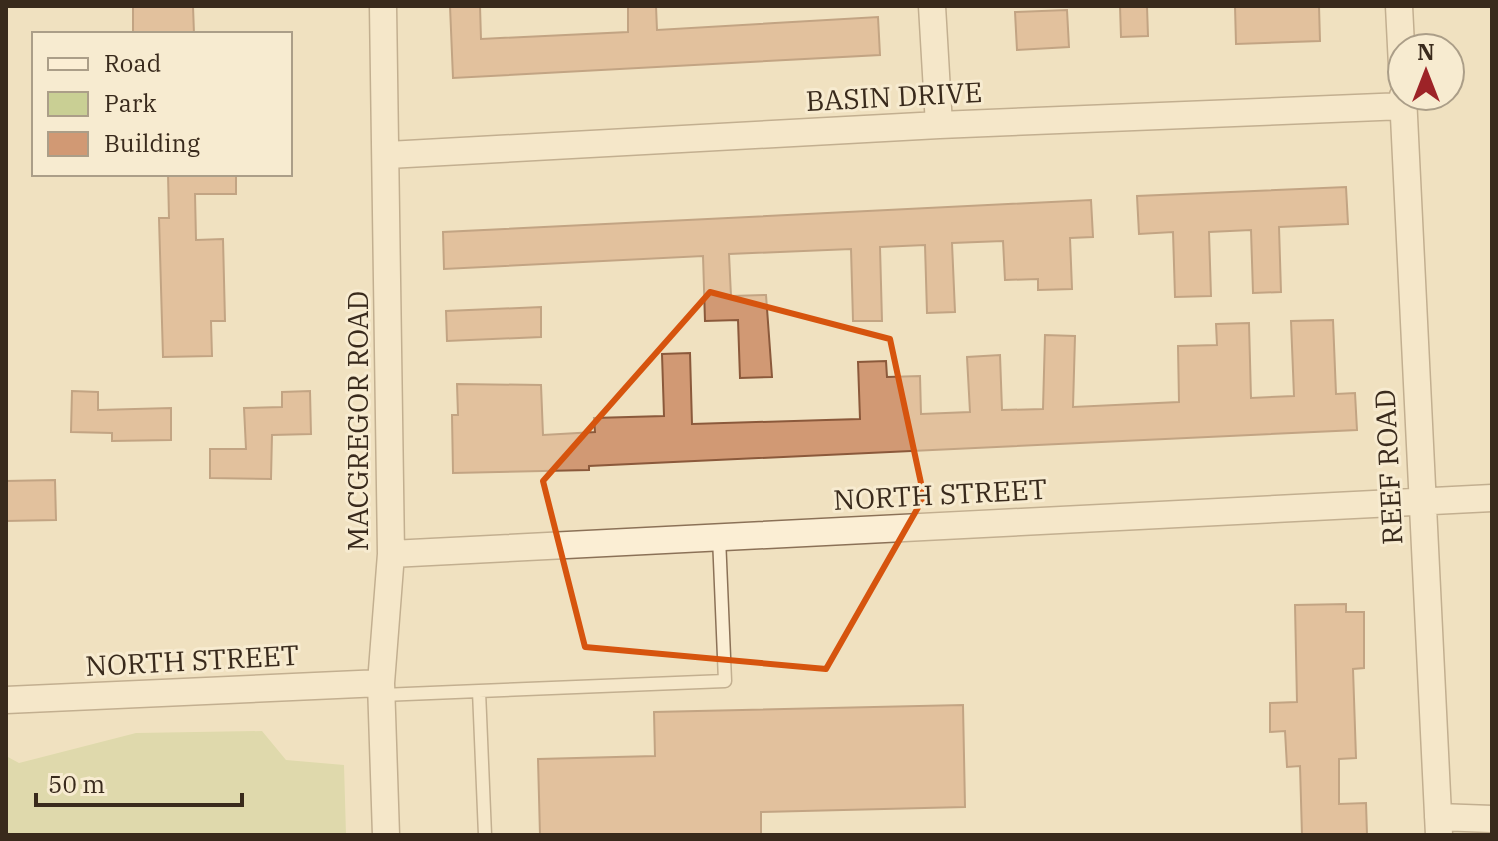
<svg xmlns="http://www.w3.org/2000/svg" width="1498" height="841" viewBox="0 0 1498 841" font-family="'IBM Plex Serif',serif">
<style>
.green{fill:#c9cf94}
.building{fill:#d19974;stroke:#8b593b;stroke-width:2}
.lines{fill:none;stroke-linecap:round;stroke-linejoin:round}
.service-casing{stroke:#8b7157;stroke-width:15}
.minor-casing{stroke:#8b7157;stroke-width:29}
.service{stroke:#fbeed4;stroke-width:12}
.minor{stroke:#fbeed4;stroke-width:26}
.marked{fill:none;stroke:#d6540e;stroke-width:6;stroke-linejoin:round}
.labels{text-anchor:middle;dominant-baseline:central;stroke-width:6;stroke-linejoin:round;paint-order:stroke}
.street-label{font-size:28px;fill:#392a1c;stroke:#f7ebd0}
</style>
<rect width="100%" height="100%" fill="#f0e1c0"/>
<path class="green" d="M262,731L286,760L344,765L346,835H6V756L19,763L136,733Z"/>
<path class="building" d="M133,6H193L194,34H133Z
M450,6H480L481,39L628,32V6H656L657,30L878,17L880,55L453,78Z
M1120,6H1147L1148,36L1121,37Z
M1235,6H1319L1320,41L1236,44Z
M1067,10L1069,47L1017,50L1015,12Z
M168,174H236V194H195L196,240L223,239L225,321H211L212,356L163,357L159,218H169Z
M1346,187L1348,224L1279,227L1281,292L1253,293L1251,230L1209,232L1211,296L1175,297L1173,232L1139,234L1137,196Z
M1091,200L1093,237L1070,238L1072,289L1038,290V279L1005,280L1003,241L952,243L955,312L927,313L925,245L880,247L882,321H853L851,249L729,254L731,296L766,295L772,377L740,378L738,320L705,321L703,256L444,269L443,232Z
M541,307V337L447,341L446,311Z
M1333,320L1336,394L1355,393L1357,430L589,466V470L453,473L452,415H458L457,384L541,385L543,435L595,432L594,418L664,416L662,354L690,353L692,424L826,420L860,419L858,362L886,361L887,377L920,376L921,414L970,412L967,357L1000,355L1002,410L1043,409L1045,335L1075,336L1073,407L1179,402L1178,346L1217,345L1216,324L1249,323L1251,398L1294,396L1291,321Z
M72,391L98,392V410L171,408V440L112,441V433L71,432Z
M310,391L311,434L272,435L271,479L210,478V449H246L244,408L282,407V392Z
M55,480L56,520L6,521V481Z
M1346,604V612H1364V668L1353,669L1356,758L1339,759V804L1366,803L1367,835H1302L1300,766L1287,767L1285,731L1270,732V703L1297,702L1295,605Z
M963,705L965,807L761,812V835H540L538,759L655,756L654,712Z"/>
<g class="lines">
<defs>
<path id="service" d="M479,691L725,681L719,537
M382,695L479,691L485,835"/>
<path id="minor" d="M383,6L391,554L381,683L386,835
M932,6L939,125
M1399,6L1402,66
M1403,96L1439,835
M388,155L939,125L1404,106
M391,554L1492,498
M6,700L381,683
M1438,817L1492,819"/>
</defs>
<use href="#service" class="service-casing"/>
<use href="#minor" class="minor-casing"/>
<use href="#service" class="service"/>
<use href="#minor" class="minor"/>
</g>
<path d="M0 0H1498V841H0ZM710,292L890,339L924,497L826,669L585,647L543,481Z" fill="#f0e1c0" fill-opacity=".55" fill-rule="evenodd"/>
<path class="marked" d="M710,292L890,339L924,497L826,669L585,647L543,481Z"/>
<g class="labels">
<g class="street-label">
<text transform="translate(894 96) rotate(-3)">BASIN DRIVE</text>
<text transform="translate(357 421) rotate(-90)">MACGREGOR ROAD</text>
<text transform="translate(1388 467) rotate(-93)">REEF ROAD</text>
<text transform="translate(940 494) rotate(-3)">NORTH STREET</text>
<text transform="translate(192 660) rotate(-3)">NORTH STREET</text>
</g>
</g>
<rect width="1498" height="841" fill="none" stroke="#392a1c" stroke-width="16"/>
<rect x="32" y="32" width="260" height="144" fill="#f7ebd0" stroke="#ab9e88" stroke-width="2"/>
<rect x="48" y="58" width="40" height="12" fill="#fbeed4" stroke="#ab9e88" stroke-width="2"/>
<text x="104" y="72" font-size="24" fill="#392a1c">Road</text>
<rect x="48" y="92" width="40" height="24" fill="#c9cf94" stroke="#ab9e88" stroke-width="2"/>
<text x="104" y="112" font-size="24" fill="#392a1c">Park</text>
<rect x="48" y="132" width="40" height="24" fill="#d19974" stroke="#ab9e88" stroke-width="2"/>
<text x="104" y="152" font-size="24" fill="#392a1c">Building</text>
<g transform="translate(1426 72)"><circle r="38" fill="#f7ebd0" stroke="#ab9e88" stroke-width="2"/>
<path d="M0-6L14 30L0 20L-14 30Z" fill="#9d2327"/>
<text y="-12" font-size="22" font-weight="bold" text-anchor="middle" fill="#392a1c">N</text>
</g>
<path d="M36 793v12h206v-12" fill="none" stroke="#392a1c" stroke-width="4"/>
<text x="48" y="793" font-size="24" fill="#392a1c" stroke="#f7ebd0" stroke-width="6" paint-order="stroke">50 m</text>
</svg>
